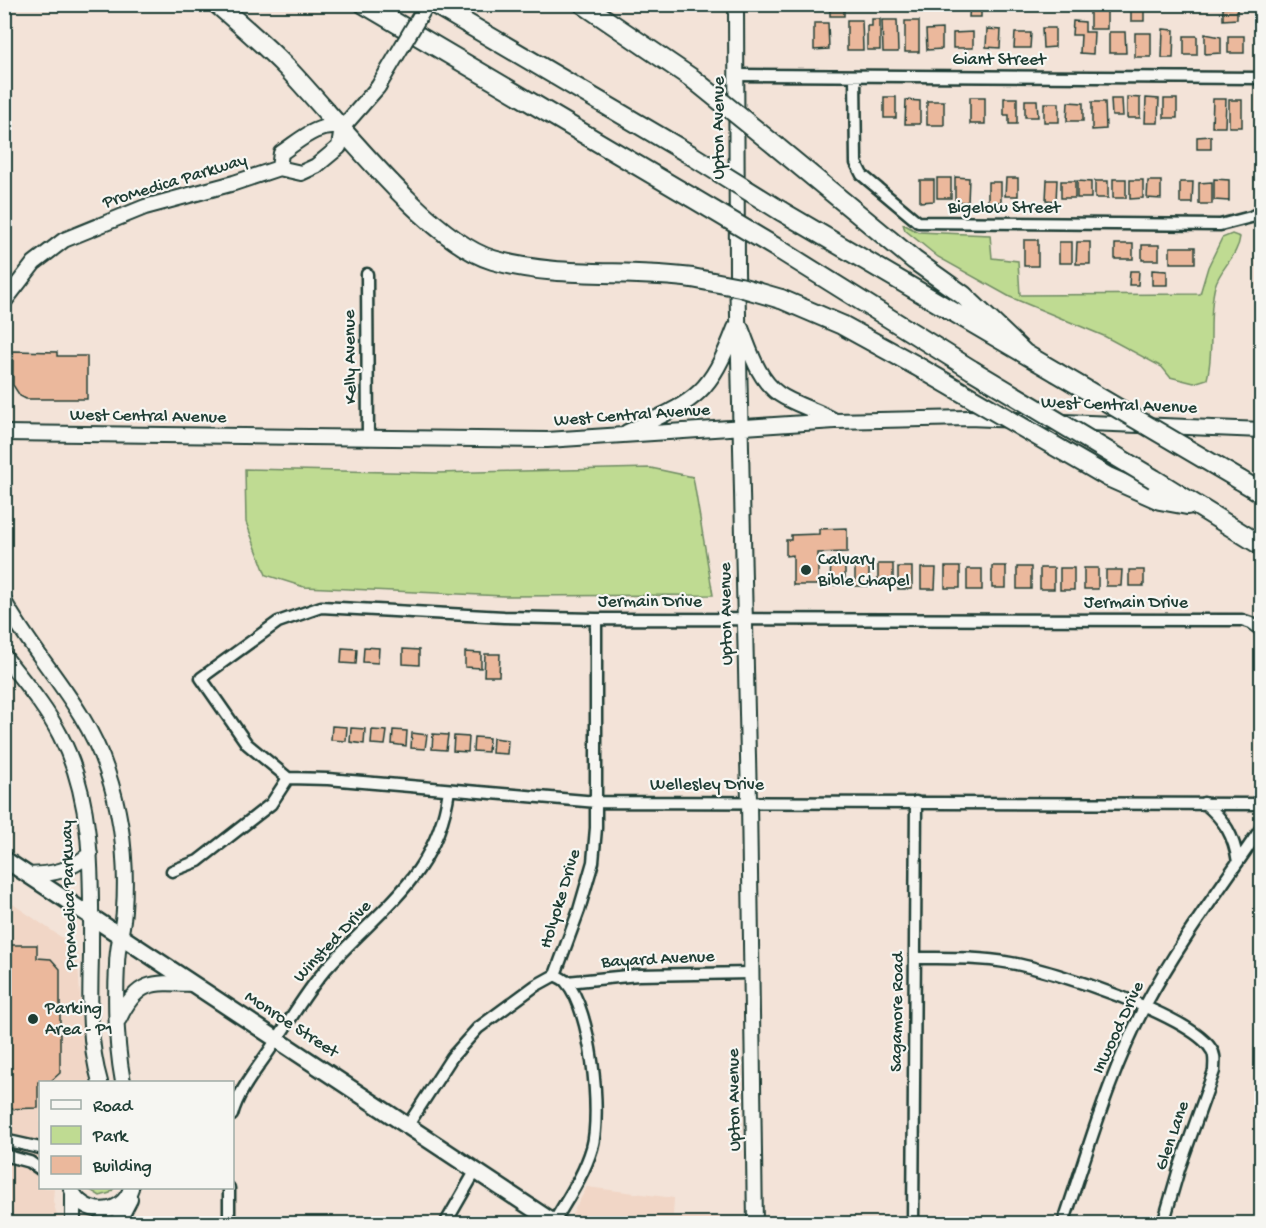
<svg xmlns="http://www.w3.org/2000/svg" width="1266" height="1228" viewBox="0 0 1266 1228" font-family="'Gochi Hand',sans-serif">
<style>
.built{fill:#f1d6c6}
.green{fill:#bfdb92;stroke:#6f8c63;stroke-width:1.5}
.building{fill:#ebb89c;stroke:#1f3d34;stroke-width:1.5}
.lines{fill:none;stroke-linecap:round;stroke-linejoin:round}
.street-casing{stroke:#1f3d34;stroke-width:15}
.secondary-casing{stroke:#1f3d34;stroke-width:18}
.primary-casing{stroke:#1f3d34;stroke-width:20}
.highway-casing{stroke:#1f3d34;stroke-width:22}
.street{stroke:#f6f6f2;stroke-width:10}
.secondary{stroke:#f6f6f2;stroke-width:14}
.primary{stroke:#f6f6f2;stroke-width:15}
.highway{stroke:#f6f6f2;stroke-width:18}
.secondary-bridge-casing{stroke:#1f3d34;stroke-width:18;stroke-linecap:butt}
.highway-bridge-casing{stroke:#1f3d34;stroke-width:22;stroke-linecap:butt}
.secondary-bridge{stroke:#f6f6f2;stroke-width:14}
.highway-bridge{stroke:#f6f6f2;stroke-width:18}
.poi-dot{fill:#1f3d34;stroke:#f6f6f2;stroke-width:2}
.labels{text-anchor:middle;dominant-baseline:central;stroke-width:4.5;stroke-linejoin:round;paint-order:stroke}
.street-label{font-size:18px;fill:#1f3d34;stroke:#f6f6f2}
.poi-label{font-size:18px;fill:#1f3d34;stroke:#f6f6f2;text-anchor:start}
</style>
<rect width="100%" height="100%" fill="#f3e3d8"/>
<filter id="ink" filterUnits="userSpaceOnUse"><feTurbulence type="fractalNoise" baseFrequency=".0167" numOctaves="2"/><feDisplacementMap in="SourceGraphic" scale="12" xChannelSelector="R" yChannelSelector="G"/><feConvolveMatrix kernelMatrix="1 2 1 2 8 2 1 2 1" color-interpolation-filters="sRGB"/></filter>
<g filter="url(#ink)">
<path class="built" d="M4,898L77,948L83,1042L90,1082H40V1188H54L53,1201L59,1223H5Z
M587,1187L674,1198L673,1216L744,1217V1223H583L571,1216Z"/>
<path class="green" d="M903,224L918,232L990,235L992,258L1018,261L1020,295L1200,294L1208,267L1222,238L1232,234L1240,237C1238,256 1220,268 1215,286C1207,317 1215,348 1207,379L1194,383L1170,377L1162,367L1104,336L1010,297L938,257L905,230Z
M651,468L693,477L713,595L504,596L304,587L266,575L246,522L245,469L436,473Z
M87,1188H114L110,1193L100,1196Z"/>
<path class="building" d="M830,4H844V16H830Z
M970,5H981V17H969Z
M1144,6V21H1131V7Z
M1090,7H1107V29H1090Z
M1237,7V19L1223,20V8Z
M872,19H880V50H867V26H872Z
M847,20H862L863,50H847Z
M882,20H897L898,52H883Z
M905,21H919V52H905Z
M1073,21L1085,22V32H1094L1093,54L1080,53L1081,35H1072Z
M814,23H828L829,49L814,50Z
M1042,28H1055V47L1043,48Z
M942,29V49L927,50L926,30Z
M987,29L1001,30L1000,48L986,47Z
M1163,29L1174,30L1173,58H1162Z
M973,32V48H953V33Z
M1109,32H1125L1126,53H1109Z
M1015,33H1031L1030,48H1014Z
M1135,33H1151V57H1135Z
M1205,34L1221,37V53L1205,54Z
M1184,36H1197V55H1184Z
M1228,36H1244V53H1228Z
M884,97H896V118H884Z
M970,97H985V124H970Z
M1127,97L1140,98V118H1127Z
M1004,98H1017V124H1009V115H1004Z
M1146,98L1159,99L1158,123H1145Z
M1111,99H1122L1123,116H1112Z
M1164,99H1177V118H1164Z
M1213,99H1226L1225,127H1212Z
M906,100L920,101V124H905Z
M1025,100H1037L1038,117H1025Z
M1229,100H1242V127H1229Z
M927,101H944V125H927Z
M1068,102L1083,103V121H1067Z
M1092,102H1105L1106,129L1092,130Z
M1044,103H1059V122H1044Z
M1211,136V149H1197V137Z
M955,177L969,178L968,202H955Z
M937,178H951V198H937Z
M1006,178H1018V196H1005Z
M1113,179H1126V198H1113Z
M1214,179L1229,180V201L1214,200Z
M920,180H934V201L920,202Z
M1047,180H1057L1056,201L1046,200Z
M1130,180H1143V198L1130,199Z
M1061,181H1075V198H1061Z
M1077,181L1091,182V198H1077Z
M1095,181H1108V198H1095Z
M1148,181H1161V199L1147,198Z
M988,182H1001V202H988Z
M1180,182H1193L1192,203H1180Z
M1212,182V204H1199V183Z
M1024,240H1038V266H1024Z
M1059,242H1072V263H1059Z
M1077,242H1090V264H1076Z
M1115,244H1133V259H1115Z
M1142,245H1159V260H1142Z
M1170,247H1195V263H1170Z
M1152,270L1167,271V285H1152Z
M1130,271H1139L1138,285H1129Z
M13,351L57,352V356H87V399H26L20,396L13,385Z
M847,528V552L818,553V585H793V555L786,556V540H791V535L819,534V529Z
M831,559H845V585H830Z
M855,564H869V586H855Z
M878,564H893V586H878Z
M992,566H1006V588H992Z
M898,567H912V589H898Z
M945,567H960V588H945Z
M1017,567H1031V589H1017Z
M921,568H936L935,589H921Z
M1040,568H1054V589H1040Z
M1060,568H1074V590H1060Z
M1084,568H1098V589H1084Z
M967,569H982V590H967Z
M1106,570H1122L1121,586H1106Z
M1129,570H1144V586H1129Z
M364,647L379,648L378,663L363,662Z
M342,648L357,649L356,664L341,663Z
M403,649L419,650V665L403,664Z
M465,652L481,653V668L465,667Z
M485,654H500L499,676H484Z
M332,726L347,727L346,741L331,740Z
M351,728L365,729L364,744L350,742Z
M372,730L387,731L385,745L371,744Z
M393,730L407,731L406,746L392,744Z
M412,733L427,735L425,749L411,748Z
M433,734L448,735L446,750L432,749Z
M454,736L469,737L468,752L453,751Z
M474,737L489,738L488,752L473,751Z
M493,738L508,740L507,754L492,753Z
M4,945H37V958L51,959L60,969V1073L51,1081L38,1082V1108L4,1109Z"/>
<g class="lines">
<defs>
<path id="street" d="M736,75L1262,78
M855,76L856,163L862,175L918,222L1220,225L1251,217L1262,211
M367,274L368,439
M1262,631L1251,623L1242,620L596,619L504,617L321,607L278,622L201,678L247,744L288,778L328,779L597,802L1262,804
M1204,803C1225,820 1234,836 1238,862
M172,871L198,861L271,804L288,778
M915,958C948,958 979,957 1011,963C1052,970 1190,1015 1211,1049C1216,1055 1214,1063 1214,1071L1179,1169L1163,1224
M567,982L638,975L751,973
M232,1115C238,1091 258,1068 271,1048C290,1021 304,994 326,969C379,909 437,877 449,790
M408,1125L452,1057L478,1028L535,986L555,975L579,910L593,862L596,828V619
M4,1140L40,1148
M4,1155L30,1162L40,1169
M554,1222C568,1198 584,1175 592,1148C602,1113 591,1009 566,982C564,979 558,977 555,975
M229,1224V1188
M445,1224L476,1170
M913,1224L916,802
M1063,1224C1088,1151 1109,1074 1145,1006C1178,944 1222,886 1262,827"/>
<path id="secondary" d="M736,4L737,271L749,801L755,1224
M279,168L281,153C302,139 316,123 342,128
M4,302L34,263L64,240L145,207L234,183L279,168L301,173L316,166L339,147L342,128L378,87
M741,328C750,350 758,380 779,394C795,405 817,410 835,421
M627,432C693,401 708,399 735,328
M4,433L547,440L835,421L968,418L1262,430
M4,601C37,661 85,704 107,771C122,815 127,864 124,910C123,929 117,946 117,965C115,1004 116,1044 123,1082
M4,656C24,682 45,706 60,735C95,802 91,881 91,955C90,998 88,1041 100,1082
M29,875C56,874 68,871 90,854
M119,1019C137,980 153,982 192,984
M71,1188C81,1216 122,1218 131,1188
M73,1224V1193
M117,1224L130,1199"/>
<path id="primary" d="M4,859L556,1224"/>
<path id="highway" d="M217,4C241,25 266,46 288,69C337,120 428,241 493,260C558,279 626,269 692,278
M364,4L691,197
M434,4L691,155
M583,4L693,79
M777,147L914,260L963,295L1025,354
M781,211L1056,372
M780,250L972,370
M781,299L842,325L915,365
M1108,477L1160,500L1187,505
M1154,479L1262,546
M1240,480L1262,493"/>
</defs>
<use href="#street" class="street-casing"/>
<use href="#secondary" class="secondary-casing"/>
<use href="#primary" class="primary-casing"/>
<use href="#highway" class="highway-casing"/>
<use href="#street" class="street"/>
<use href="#secondary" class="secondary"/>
<use href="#primary" class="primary"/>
<use href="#highway" class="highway"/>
<defs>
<path id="secondary-bridge" d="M378,87L427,4"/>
<path id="highway-bridge" d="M693,79L777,147
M691,155L781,211
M691,197L780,250
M692,278L740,287L781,299
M915,365L1108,477
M972,370L1154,479
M1056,372L1240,480"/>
</defs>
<use href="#secondary-bridge" class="secondary-bridge-casing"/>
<use href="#highway-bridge" class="highway-bridge-casing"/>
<use href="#secondary-bridge" class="secondary-bridge"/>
<use href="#highway-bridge" class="highway-bridge"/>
</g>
</g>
<g class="poi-dot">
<circle cx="806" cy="570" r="6"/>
<circle cx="33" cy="1019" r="6"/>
</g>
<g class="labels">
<g class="street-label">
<text x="999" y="60">Giant Street</text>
<text transform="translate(719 128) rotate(-90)">Upton Avenue</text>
<text transform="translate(175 182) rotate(-17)">ProMedica Parkway</text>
<text x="1004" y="208">Bigelow Street</text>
<text transform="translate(351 357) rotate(-91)">Kelly Avenue</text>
<text transform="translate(1119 406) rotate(2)">West Central Avenue</text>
<text transform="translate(632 416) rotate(-4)">West Central Avenue</text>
<text transform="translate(148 417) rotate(1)">West Central Avenue</text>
<text x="650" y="602">Jermain Drive</text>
<text x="1136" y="603">Jermain Drive</text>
<text transform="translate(727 614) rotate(-91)">Upton Avenue</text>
<text x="707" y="785">Wellesley Drive</text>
<text transform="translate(70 895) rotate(-92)">ProMedica Parkway</text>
<text transform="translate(561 899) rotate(-73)">Holyoke Drive</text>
<text transform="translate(333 942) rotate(-47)">Winsted Drive</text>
<text transform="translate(658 960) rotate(-3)">Bayard Avenue</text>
<text transform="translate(898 1012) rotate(-89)">Sagamore Road</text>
<text transform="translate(291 1025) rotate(33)">Monroe Street</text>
<text transform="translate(1119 1028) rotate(-65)">Inwood Drive</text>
<text transform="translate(735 1100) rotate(-91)">Upton Avenue</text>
<text transform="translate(1173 1136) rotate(-71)">Glen Lane</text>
</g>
<g class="poi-label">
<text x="818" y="560">Calvary<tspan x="818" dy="21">Bible Chapel</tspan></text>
<text x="45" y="1009">Parking<tspan x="45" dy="21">Area - P1</tspan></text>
</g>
</g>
<rect width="1266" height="1228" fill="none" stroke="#f6f6f2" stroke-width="24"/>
<rect x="12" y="12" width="1242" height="1204" fill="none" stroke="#1f3d34" stroke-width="2" filter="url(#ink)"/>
<rect x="39" y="1081" width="195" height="108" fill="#f6f6f2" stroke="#a0aca6" stroke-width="1.5"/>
<rect x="51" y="1100" width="30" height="9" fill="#f6f6f2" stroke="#a0aca6" stroke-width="1.5"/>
<text x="93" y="1111" font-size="18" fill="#1f3d34">Road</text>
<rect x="51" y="1126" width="30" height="18" fill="#bfdb92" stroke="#a0aca6" stroke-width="1.5"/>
<text x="93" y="1141" font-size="18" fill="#1f3d34">Park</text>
<rect x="51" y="1156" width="30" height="18" fill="#ebb89c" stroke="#a0aca6" stroke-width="1.5"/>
<text x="93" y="1171" font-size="18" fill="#1f3d34">Building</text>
</svg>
